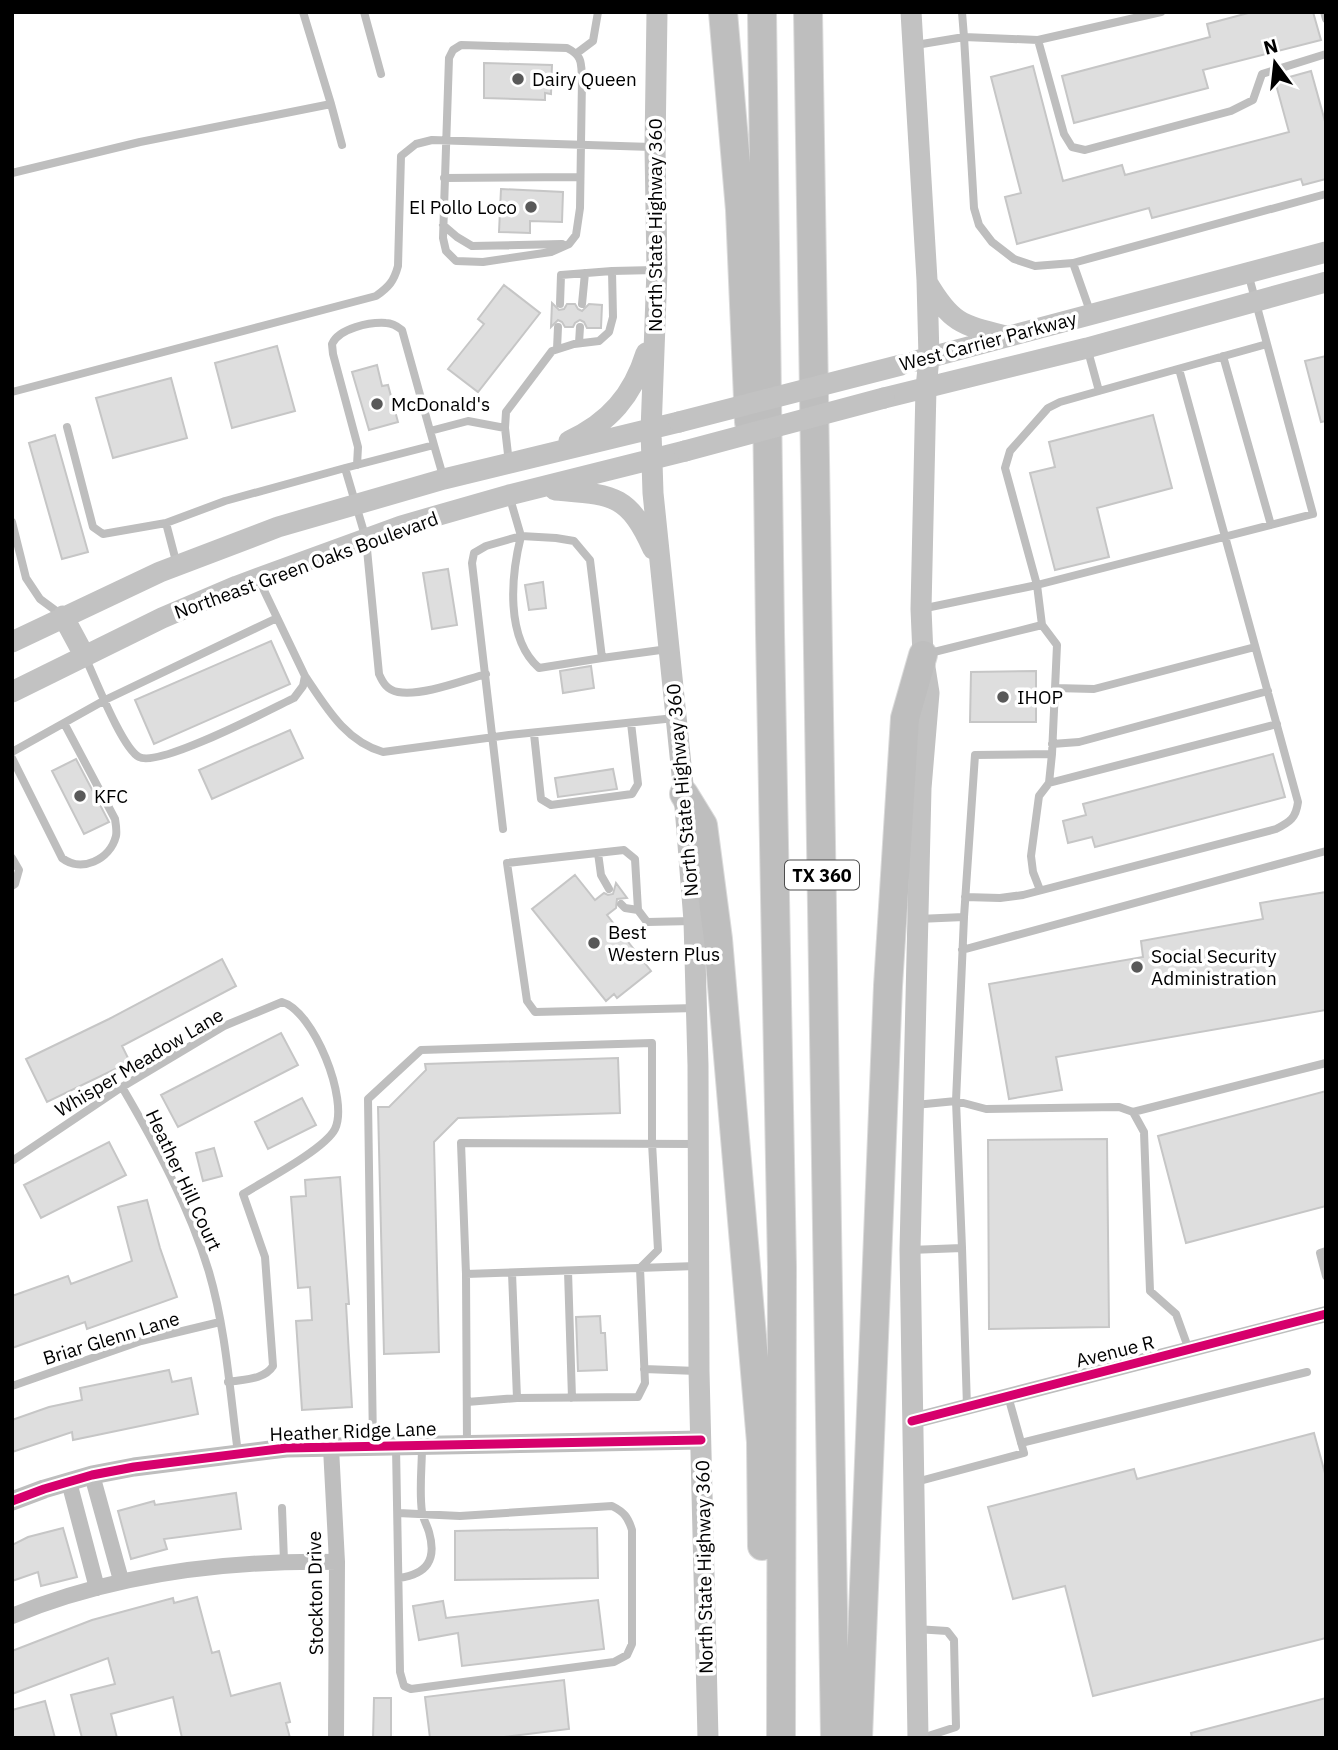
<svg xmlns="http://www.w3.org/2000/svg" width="1338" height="1750" viewBox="0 0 1338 1750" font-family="'IBM Plex Sans',sans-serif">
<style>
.building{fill:#dedede;stroke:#c6c6c6;stroke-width:2}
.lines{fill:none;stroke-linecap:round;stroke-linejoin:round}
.motorway-casing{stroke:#dbdbdb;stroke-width:30}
.service{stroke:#bebebe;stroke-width:8}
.minor{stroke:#bebebe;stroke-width:16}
.tertiary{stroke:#bebebe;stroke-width:19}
.secondary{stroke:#c2c2c2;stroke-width:21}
.motorway{stroke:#bebebe;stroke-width:28}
.secondary-bridge{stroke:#c2c2c2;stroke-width:21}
.cycleway-casing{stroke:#fff;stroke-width:13}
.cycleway{stroke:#d6006c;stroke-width:9}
.poi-dot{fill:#595959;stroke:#fff;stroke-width:2.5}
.labels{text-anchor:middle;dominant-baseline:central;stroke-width:7;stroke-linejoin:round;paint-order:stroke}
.shield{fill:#fff;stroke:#4c4c4c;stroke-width:2}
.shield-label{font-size:18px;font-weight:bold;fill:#000}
.poi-label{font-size:19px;fill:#000;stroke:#fff;text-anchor:start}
.street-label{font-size:19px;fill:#000;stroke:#fff}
</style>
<rect width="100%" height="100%" fill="#fff"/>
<path class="building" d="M1252,12H1313L1321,40L1203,70L1208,88L1074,123L1062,76L1210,37L1207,24Z
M484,63L552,65L551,94L545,93V100L484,98Z
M1033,66L1063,181L1122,165L1125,175L1289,132L1275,81L1311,71L1326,125V179L1303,185L1301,179L1152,218L1149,208L1017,244L1005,197L1021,193L991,77Z
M501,189L563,192L562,222L530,221V233L499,232Z
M504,285L540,313L478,392L448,369L484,324L478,319Z
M552,303L559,310L564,309L567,304H575L578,309L582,311L589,304L602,305L601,328H587L584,322L580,320L575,323L573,327H565L562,322L558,320L551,327Z
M277,346L295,411L232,428L215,363Z
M1326,356V421L1321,422L1305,361Z
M377,365L382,386L388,385L398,422L369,430L352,372Z
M171,378L187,438L113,458L96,398Z
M1153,415L1172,488L1097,508L1109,557L1055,570L1030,473L1055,467L1049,442Z
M55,435L88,552L62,559L29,443Z
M448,569L457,625L432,629L423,573Z
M543,582L546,608L529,610L525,585Z
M271,641L290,684L154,744L135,700Z
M591,666L594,688L563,693L560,671Z
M1036,671V722H970L971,672Z
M290,730L303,758L212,799L199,770Z
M1273,754L1285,797L1095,847L1092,837L1068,843L1063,821L1086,815L1083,804Z
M76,759L109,822L84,834L52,771Z
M613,769L617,789L558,797L555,778Z
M575,875L595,900L604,893L608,895L613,894L616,883L627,898L617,899L616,908L607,915L651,971L617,998L614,994L606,1001L532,909Z
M1326,892V1010L1056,1057L1062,1090L1009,1099L989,984L1143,957L1141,941L1263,919L1260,903Z
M222,959L236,986L122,1046L130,1062L47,1102L26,1059L109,1019Z
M281,1033L298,1065L178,1127L161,1095Z
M618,1058L620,1113L458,1118L434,1142L439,1352L384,1354L378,1107H389L426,1070L425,1064Z
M1326,1091V1206L1186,1243L1158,1136Z
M302,1098L316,1125L268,1149L255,1122Z
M1107,1139L1109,1327L989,1329L988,1140Z
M109,1142L126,1175L41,1218L24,1185Z
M214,1148L222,1176L203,1181L196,1153Z
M340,1177L349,1304H346L352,1407L302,1410L296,1321L312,1320L310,1287L298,1288L291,1197L306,1196L305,1180Z
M147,1200L160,1248L177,1297L87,1329L85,1322L12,1348V1296L68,1276L71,1284L132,1261L118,1207Z
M600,1316L601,1333H605L607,1370L578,1371L576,1317Z
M169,1370L172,1382L191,1378L198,1414L73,1440L72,1432L12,1452V1420L49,1407L82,1400L80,1388Z
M1314,1433L1326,1477V1638L1093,1696L1065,1586L1013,1599L988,1507L1134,1469L1137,1479Z
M236,1493L241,1529L164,1539L167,1549L131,1559L118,1511L154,1501L155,1505Z
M63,1528L77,1577L41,1586L38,1572L12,1581V1545L28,1537Z
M597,1528L598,1578L455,1580V1531Z
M197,1597L212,1653L219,1651L231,1696L280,1683L290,1722L286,1723L290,1738H182L173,1697L111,1714L117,1738H82L71,1695L115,1684L108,1658L12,1694V1651L92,1620L173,1598L174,1603Z
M598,1600L604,1649L462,1666L458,1633L419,1640L413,1606L443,1601L446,1618Z
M564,1680L569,1729L496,1738H430L425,1697Z
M374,1698H391V1738H373Z
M1326,1698V1738H1192L1191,1733Z
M45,1701L55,1738H12V1710Z"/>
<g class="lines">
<defs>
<path id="motorway" d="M723,12L740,210L749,422
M762,12L770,632L782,1267L781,1738
M808,12L835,1738
M684,794L703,825L718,939L761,1442L762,1546
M858,1738L888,986L905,718L923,655"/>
</defs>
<use href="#motorway" class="motorway-casing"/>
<path class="service" d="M364,12L381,74
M1324,12L1326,19
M1038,40L1161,12
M461,45L567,48C583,56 581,63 582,79L580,208L576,235L569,244L551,252L483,262L456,261L446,251L443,238L449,58L453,50Z
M916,45L964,37L962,12
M577,53L593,41L598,12
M331,104L342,145
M12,173L140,142L331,104L303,12
M444,178L580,177
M443,225L457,237L472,246L562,244
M1073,263L1326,194
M560,304L561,275L612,271
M582,304L585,273
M1091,314L1073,263L1035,266L1014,259L992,242L979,225L974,208L964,37L1038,40L1064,134L1072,147L1085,150L1231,111L1253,100L1262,74L1326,54
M579,343L580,327
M557,349L558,327
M1088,351L1099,391L1060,402L1048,408L1010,451L1005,468L1037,585L1313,514L1267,344
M1223,356L1271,525
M1099,391L1267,344L1248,273
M12,392L376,296C389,287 394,281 398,266L401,156L416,144L432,140L652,147
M67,427L93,527L103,534L166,523L177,565
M505,428L506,412L552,351L574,344L599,341L609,332L613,317L612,271L655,270
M430,431L468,421L505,428L509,463
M357,465L358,447L333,354L332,344C339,328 370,322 386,323C392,323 397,326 402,330L434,445
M443,476L434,445L345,468L366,539L379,674C383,683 387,690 398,692C423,696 461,681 486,674
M509,495L521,536L556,538L574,541L590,560L602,658L668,649
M12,522L26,578L40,599L63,616
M166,523L225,501L345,468
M921,609L1037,585L1042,625L926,654
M85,657C95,678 122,748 139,757C159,768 269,710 294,698L303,686L305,676L259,580
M305,676C326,707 345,741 383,752L509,735L675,718
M1055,688L1094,689L1255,647
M534,734L541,799L551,805L632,794L638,784L631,723
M1052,744L1079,742L1268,691
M12,752L105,700L277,618
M12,758L62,858C81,873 110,860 116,836C117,831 116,825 115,819L64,723
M1049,783L1277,724
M503,829L472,563L474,553L486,546L521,536C511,576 505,638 539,668L602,658
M598,853L601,875L609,889
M12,858L19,870L15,884L12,886
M1040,890L1033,872L1031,856L1039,796L1049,783L1052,754
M965,897L1000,898L1023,895L1276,829C1290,822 1296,818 1298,802L1179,369
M621,904L625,908L638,910
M918,919L964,917L975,755L1052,754L1057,645L1042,625
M693,921L647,922L638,910L635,859L624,850L507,863L527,1001L535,1012L696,1008
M962,950L1326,851
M122,1087C156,1145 190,1208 209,1272C226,1330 230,1393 238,1453
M915,1105L956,1101L964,917
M1133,1112L1326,1063
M12,1161L122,1087L189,1047L224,1026L282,1002C314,1011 349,1100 335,1129C325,1149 264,1181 243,1194L265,1257L273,1366C264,1380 244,1379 228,1382
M962,1248L967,1407
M910,1250L962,1248L956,1101L986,1109L1119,1107L1133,1112L1144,1132L1150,1291L1176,1314L1189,1350
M1326,1251L1320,1253L1326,1276
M568,1271L572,1398
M512,1273L517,1398
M466,1274L696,1266
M644,1369L697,1371
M12,1386L141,1341L220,1322
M1021,1443L1307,1372
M373,1445L368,1099L421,1050L652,1043V1143L658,1250L640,1268L645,1383L638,1397L517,1398L467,1402
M467,1445L466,1274L461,1143L698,1144
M396,1447L400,1672L404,1686L411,1689L614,1662L627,1655L632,1644V1530C628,1517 624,1512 612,1506L460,1516L398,1513
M916,1482L1024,1453L1008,1396
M282,1508L284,1561
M399,1578C427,1574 437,1560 429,1532C427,1525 423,1519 422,1512C419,1491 422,1467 422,1446
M916,1629L947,1631L954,1640L956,1727L922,1738"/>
<path class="minor" d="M912,1421L1326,1314
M331,1448L337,1562L336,1738
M92,1475L121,1580
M69,1482L97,1588
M12,1616C116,1573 226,1560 337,1562"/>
<path class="tertiary" d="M12,1501L44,1489L92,1475L134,1467L286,1448L701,1440"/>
<path class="secondary" d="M657,12L655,147L657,270L651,431L653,493L684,794L694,921L698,1065L699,1371L708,1738
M911,12L927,280L929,358L926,388L921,609L923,655L929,693L921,788L910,1250L918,1738
M927,282C951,323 961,325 1006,336
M916,361L1326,252
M884,398L1087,348L1326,282
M569,441C609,423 633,395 646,353
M555,490C612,495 628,493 653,549
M63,616L84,655
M12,642L160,572L278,527L444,479L679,422
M12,692L162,618L237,586L401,526L509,495L685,451"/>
<use href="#motorway" class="motorway"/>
<path class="secondary-bridge" d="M679,422L901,365
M685,451L884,398"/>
<defs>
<path id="cycleway" d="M912,1421L1326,1314
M12,1501L44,1489L92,1475L134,1467L286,1448L701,1440"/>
</defs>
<use href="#cycleway" class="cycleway-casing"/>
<use href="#cycleway" class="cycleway"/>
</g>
<g class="poi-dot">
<circle cx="518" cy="79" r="7"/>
<circle cx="531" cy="207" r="7"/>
<circle cx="377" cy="404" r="7"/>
<circle cx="1003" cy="697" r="7"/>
<circle cx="80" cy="796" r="7"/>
<circle cx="594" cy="943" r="7"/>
<circle cx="1137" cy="967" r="7"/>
</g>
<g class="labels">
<rect class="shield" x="785" y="860.5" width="74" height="29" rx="5"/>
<g class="shield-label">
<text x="822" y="875">TX 360</text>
</g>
<g class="poi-label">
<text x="532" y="79">Dairy Queen</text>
<text x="517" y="207" text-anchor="end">El Pollo Loco</text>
<text x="391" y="404">McDonald's</text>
<text x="1017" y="697">IHOP</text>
<text x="94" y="796">KFC</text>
<text x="608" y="932">Best<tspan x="608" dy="22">Western Plus</tspan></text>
<text x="1151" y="956">Social Security<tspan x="1151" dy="22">Administration</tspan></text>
</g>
<g class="street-label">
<text transform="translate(655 225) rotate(-90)">North State Highway 360</text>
<text transform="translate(988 341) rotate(-15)">West Carrier Parkway</text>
<text transform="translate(306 565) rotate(-20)">Northeast Green Oaks Boulevard</text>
<text transform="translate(682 790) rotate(-95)">North State Highway 360</text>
<text transform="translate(139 1062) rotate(-31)">Whisper Meadow Lane</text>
<text transform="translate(184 1180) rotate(65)">Heather Hill Court</text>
<text transform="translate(111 1338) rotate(-17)">Briar Glenn Lane</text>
<text transform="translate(1115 1351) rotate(-14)">Avenue R</text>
<text transform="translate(353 1431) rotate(-2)">Heather Ridge Lane</text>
<text transform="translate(704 1567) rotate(-91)">North State Highway 360</text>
<text transform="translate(315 1593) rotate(-91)">Stockton Drive</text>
</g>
</g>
<rect width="1338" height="1750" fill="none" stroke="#000000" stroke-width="28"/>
<g transform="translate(1275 63) rotate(345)" stroke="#ffffff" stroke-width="5" paint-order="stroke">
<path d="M0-5L12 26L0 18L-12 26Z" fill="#000000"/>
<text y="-10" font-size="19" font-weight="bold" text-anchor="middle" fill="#000000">N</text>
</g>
</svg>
